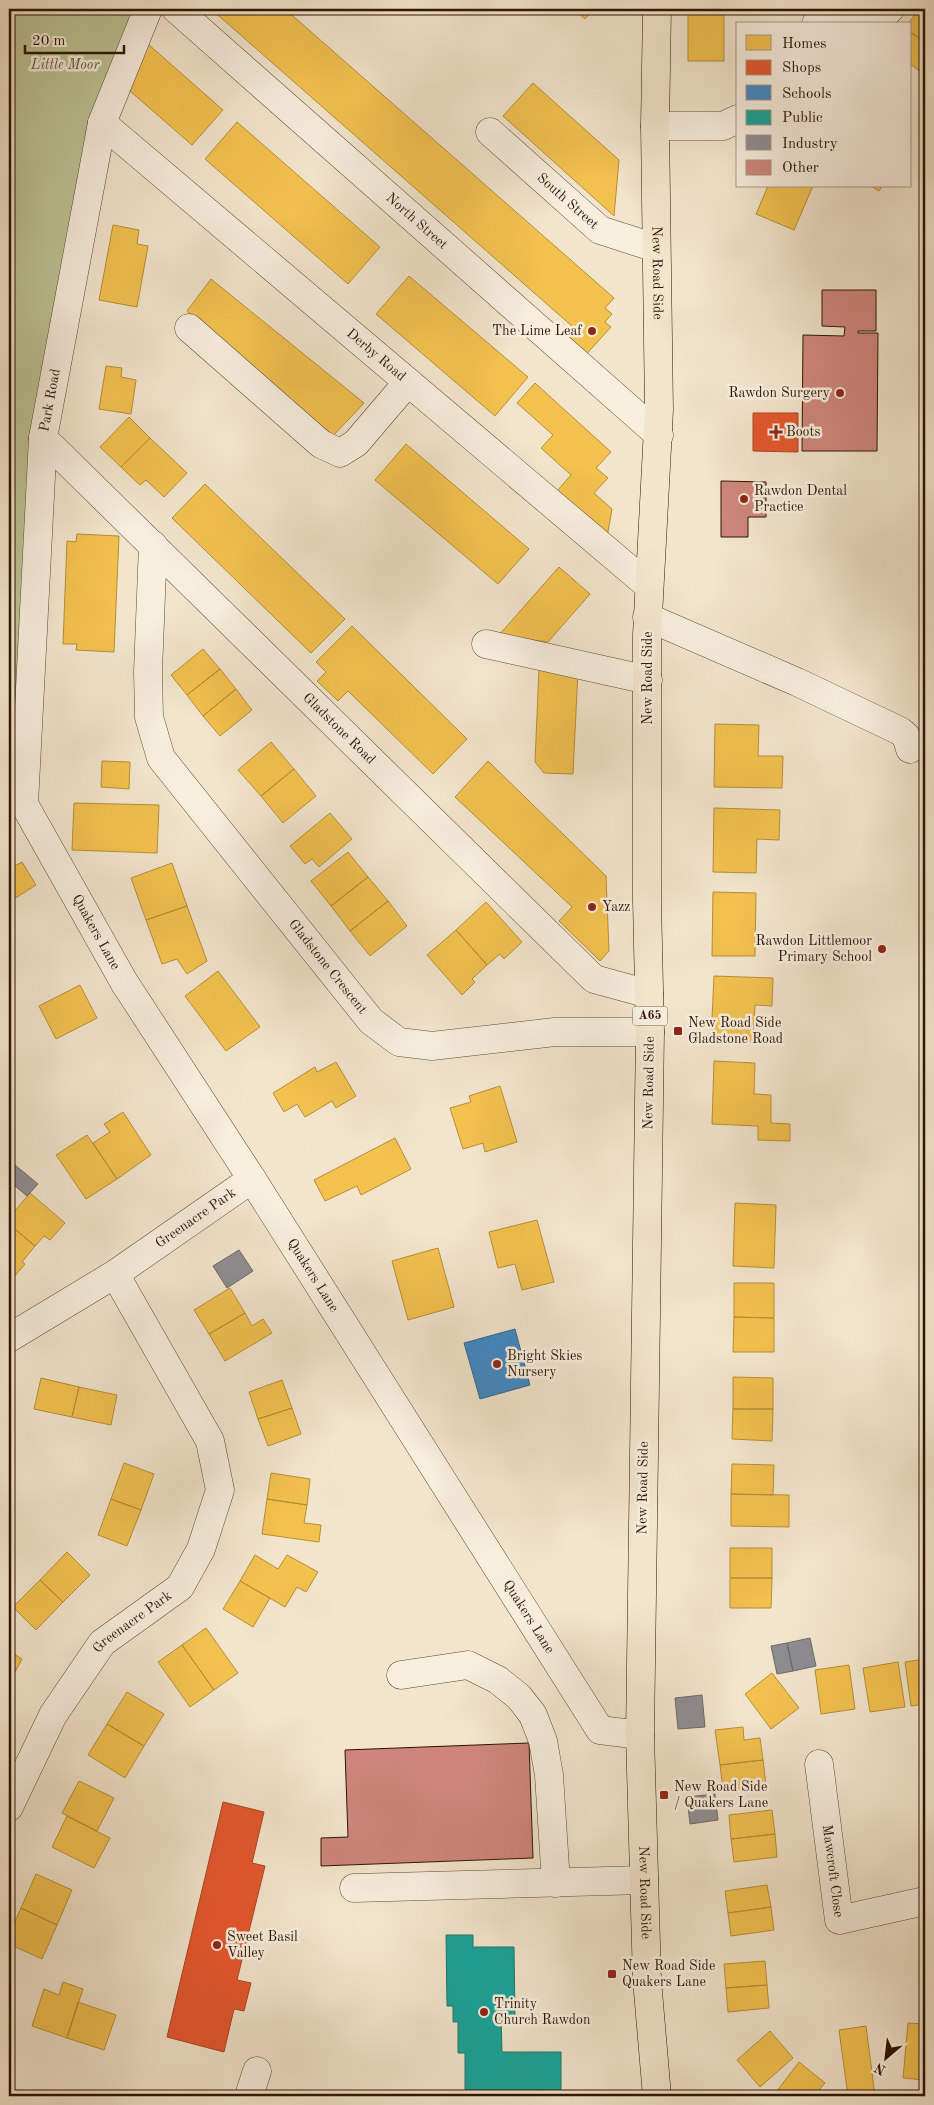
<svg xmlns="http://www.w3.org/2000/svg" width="934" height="2105" viewBox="0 0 934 2105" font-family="'Old Standard TT',serif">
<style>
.green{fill:#bdc496;stroke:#756c4c}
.homes{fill:#f2c14e;stroke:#b78d37}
.shops{fill:#e4572e;stroke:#ad4321}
.schools{fill:#3f88c5;stroke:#3a658a}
.public{fill:#17a398;stroke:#1e786b}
.industry{fill:#8d8d92;stroke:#706967}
.building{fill:#ce867c;stroke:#2d1402}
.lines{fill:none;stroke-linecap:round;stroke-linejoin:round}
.minor-casing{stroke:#5e4834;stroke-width:29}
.major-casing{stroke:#2d1402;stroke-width:29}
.minor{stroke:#f7eede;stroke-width:28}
.major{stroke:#f2e5cc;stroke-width:28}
.poi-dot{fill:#8f2418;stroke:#f7eede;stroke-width:2}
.labels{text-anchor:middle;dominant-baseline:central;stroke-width:5;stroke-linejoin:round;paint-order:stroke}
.shield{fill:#f7eede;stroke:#6a5544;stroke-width:1}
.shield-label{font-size:12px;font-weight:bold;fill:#2d1402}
.park-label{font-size:14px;font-style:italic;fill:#5f5236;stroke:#f7eede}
.street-label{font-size:14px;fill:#2d1402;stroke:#f7eede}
.poi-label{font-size:14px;fill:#2d1402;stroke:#f7eede;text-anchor:start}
</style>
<rect width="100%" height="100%" fill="#f2e5cc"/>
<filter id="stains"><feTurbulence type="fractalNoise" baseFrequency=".004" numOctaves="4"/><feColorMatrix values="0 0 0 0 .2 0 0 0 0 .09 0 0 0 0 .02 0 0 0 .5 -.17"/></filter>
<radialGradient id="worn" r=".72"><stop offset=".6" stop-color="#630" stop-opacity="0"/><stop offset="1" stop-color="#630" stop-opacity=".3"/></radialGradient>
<path class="green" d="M9,9H148L102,123L43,438L24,804L9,784Z"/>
<path class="homes" d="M211,9H285L614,298L605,308L612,314L605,322L611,327L582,359L561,341L573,327Z
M573,9H594L585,19Z
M688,9H724V61H688Z
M919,9H925V42L910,32V24H908Z
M910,32L925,42V75L910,64Z
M148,44L223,110L192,145L130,91Z
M533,83L619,160L614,216L503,116Z
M237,122L380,247L348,284L205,159Z
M768,186H813L794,230L756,214Z
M871,186H882L879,191Z
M113,225L139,230L137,244L148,246L137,307L99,300Z
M409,276L528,377L495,416L376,314Z
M211,279L364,403L331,438L187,311Z
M106,366L122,368L121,377L136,380L131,414L99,409Z
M535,383L611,452L596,468L608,478L594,493L612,509L607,537L557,491L571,475L541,448L553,435L517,403Z
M129,417L150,438L121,467L100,447Z
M150,438L187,473L164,497L146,480L140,485L121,467Z
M406,444L529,549L498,584L375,480Z
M205,484L345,619L311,653L172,518Z
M77,534L119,536L114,652L76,650L77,644H63L67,541L76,542Z
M559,567L590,594L548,642L499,635Z
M352,626L467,739L433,774L348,691L338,701L317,681L326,672L316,662Z
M203,649L220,669L187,695L171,675Z
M220,669L236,689L203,716L187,695Z
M539,669L578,671L573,774L544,773L535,762Z
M236,689L252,710L220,736L203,716Z
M715,724L759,725L758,756H783L782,788L714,787Z
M271,742L294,769L261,796L238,770Z
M102,761L130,762L129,789L101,787Z
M488,761L606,876L609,951L600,961L559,921L572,907L455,797Z
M294,769L316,796L283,823L261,796Z
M74,803L159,805L157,853L72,850Z
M714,808L780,810L779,840L757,839L756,873L713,872Z
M330,813L352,839L319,867L312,859L305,864L290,846Z
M348,852L368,877L331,906L311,881Z
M22,862L36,885L9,902V869Z
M172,863L187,906L146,920L131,878Z
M368,877L388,901L350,931L331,906Z
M713,892L756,893L755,956H712Z
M388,901L407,926L370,956L350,931Z
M486,902L522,942L504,959L500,954L487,965L456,930Z
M187,906L207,961L187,974L177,959L162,964L146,920Z
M456,930L487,965L472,979L475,982L462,995L427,955Z
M218,971L260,1027L226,1051L185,996Z
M714,976L773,978L772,1006L755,1005L753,1042L711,1040Z
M80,985L97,1018L56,1039L39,1006Z
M714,1061L755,1063L754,1094L771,1095V1123L790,1124V1141L758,1140V1126L712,1124Z
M336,1062L356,1096L336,1108L332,1101L305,1117L297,1104L284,1112L273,1093L315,1067L317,1072Z
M500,1086L517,1142L485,1152L483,1143L463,1149L450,1108L471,1102L469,1096Z
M123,1112L151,1155L117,1179L93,1143L110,1132L104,1124Z
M87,1135L117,1179L86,1199L56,1155Z
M395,1138L411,1169L361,1195L357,1186L325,1201L314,1180Z
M30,1193L65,1223L50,1240L44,1236L35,1246L9,1224V1218Z
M735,1203L776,1205L774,1268L733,1266Z
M537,1220L554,1282L522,1290L515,1264L498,1268L489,1232Z
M9,1224L35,1246L22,1262L25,1264L14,1277L9,1273Z
M438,1248L454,1307L408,1320L392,1261Z
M734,1283H774V1318L734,1317Z
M230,1288L245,1313L209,1334L194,1310Z
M245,1313L252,1326L263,1319L272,1333L225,1361L209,1334Z
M734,1317L774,1318V1352H733Z
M733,1377L773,1378V1409H733Z
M41,1378L79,1387L72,1417L34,1409Z
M282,1380L292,1408L258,1419L249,1392Z
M79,1387L117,1395L111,1425L72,1417Z
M292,1408L301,1434L268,1446L258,1419Z
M733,1409H773L772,1441L732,1439Z
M124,1463L154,1474L141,1510L111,1499Z
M732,1464L774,1465L773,1495L731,1494Z
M271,1473L310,1479L307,1505L267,1499Z
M731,1494L789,1495V1527L731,1526Z
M111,1499L141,1510L127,1546L98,1535Z
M267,1499L307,1505L304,1523L321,1525L319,1542L262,1534Z
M730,1548H772V1578H730Z
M67,1552L90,1575L63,1602L40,1580Z
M255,1555L278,1569L287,1555L318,1572L306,1592L297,1587L285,1607L240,1581Z
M730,1578H772L771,1608H730Z
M40,1580L63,1602L36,1630L13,1607Z
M240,1581L270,1598L253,1627L223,1609Z
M206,1628L238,1673L214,1690L182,1645Z
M182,1645L214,1690L190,1707L158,1662Z
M9,1651L22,1659L9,1683Z
M925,1659V1704L911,1706L905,1662Z
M898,1662L905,1707L870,1712L863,1668Z
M849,1665L855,1709L821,1714L815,1670Z
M772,1673L799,1708L771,1729L745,1694Z
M127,1692L164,1714L144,1746L107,1724Z
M107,1724L144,1746L125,1778L88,1755Z
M743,1727L744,1740L760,1738L763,1760L720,1765L715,1730Z
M763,1760L766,1785L723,1790L720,1765Z
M79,1781L114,1798L97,1831L62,1813Z
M772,1810L775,1834L731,1839L729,1815Z
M67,1816L110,1838L94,1868L52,1847Z
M775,1834L777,1857L734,1862L731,1839Z
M36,1874L72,1890L57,1925L21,1908Z
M767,1885L771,1907L728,1913L725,1891Z
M771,1907L774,1930L731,1936L728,1913Z
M21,1908L57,1925L42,1959L9,1944V1935Z
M765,1961L767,1985L726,1988L724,1964Z
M63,1982L83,1989L67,2038L32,2026L44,1989L59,1995Z
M767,1985L769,2008L728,2012L726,1988Z
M78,2002L116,2015L104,2050L67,2038Z
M908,2023L925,2024V2080L903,2078Z
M866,2026L875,2096H848L839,2030Z
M770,2031L793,2058L760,2087L737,2060Z
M799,2062L825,2083L814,2096H773Z"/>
<path class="shops" d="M753,413H798V452L753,451Z
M223,1802L264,1812L252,1863L265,1866L237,1980L251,1983L244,2011L234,2009L224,2052L167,2037Z"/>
<path class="schools" d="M515,1329L530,1385L480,1399L464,1343Z"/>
<path class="public" d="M446,1935H473V1947H514L515,2017H501L502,2052H561V2096H465V2053H458V2022H453V2006H447Z"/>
<path class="industry" d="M15,1165L38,1184L27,1196L9,1181V1172Z
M239,1250L253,1271L227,1288L213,1266Z
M810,1638L816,1666L793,1671L787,1643Z
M787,1643L793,1671L777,1674L771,1646Z
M702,1695L705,1727L678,1729L675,1698Z
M715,1794L718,1820L690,1824L687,1797Z"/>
<path class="building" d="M822,290H876V331H858V333H878L877,451H802L803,335L844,336L845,327L822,326Z
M721,481L766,482V517H748V537H721Z
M529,1743L533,1858L321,1866V1838L348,1837L345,1750Z"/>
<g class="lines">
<defs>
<g id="minor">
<path id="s1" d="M176,9L659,435"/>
<path d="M816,24L825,15L875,22L890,9"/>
<path id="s2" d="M102,123L649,586"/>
<path d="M655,126H723L738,119"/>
<path id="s3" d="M490,132L600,230L656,248"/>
<path d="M189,328L321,444L340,453L356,443L408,382"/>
<path id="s4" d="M43,438L594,979L649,994"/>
<path id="s5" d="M153,545L148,671L149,717L161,758L371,1021L399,1042L432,1046L555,1032H650"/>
<path d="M647,617L797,682L900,731L906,736L910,749"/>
<path d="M486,644L648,680"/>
<path id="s6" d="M9,784L24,804L124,982L252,1179L600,1730L640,1735"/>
<path id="s7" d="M24,804L43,438L102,123L148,9"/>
<path id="s8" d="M9,1338L115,1274L252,1179"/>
<path d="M401,1675L468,1665L498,1680L519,1697L533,1715L543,1741L549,1775L556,1883"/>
<path id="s9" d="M819,1764L839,1920L925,1901"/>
<path id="s10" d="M9,1807L53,1715L102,1643L180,1587L201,1549L220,1490L210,1441L115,1274"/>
<path d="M354,1888L644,1880"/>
<path d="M249,2096L257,2071"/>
</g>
<g id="major">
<path id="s11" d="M657,9L655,126L659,410L647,635V901L650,1032L640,1735L647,1980L657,2096"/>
</g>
</defs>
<use href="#minor" class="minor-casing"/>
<use href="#major" class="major-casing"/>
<use href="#minor" class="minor"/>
<use href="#major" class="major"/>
</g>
<g class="poi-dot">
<circle cx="592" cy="331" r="5"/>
<circle cx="840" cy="393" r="5"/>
<path d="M773.5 424.5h5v5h5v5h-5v5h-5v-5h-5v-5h5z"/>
<circle cx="744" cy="499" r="5"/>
<circle cx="592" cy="907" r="5"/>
<circle cx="882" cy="949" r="5"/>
<rect x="673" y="1026" width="10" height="10" rx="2.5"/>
<circle cx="497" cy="1364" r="5"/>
<rect x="659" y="1790" width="10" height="10" rx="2.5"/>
<circle cx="217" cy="1945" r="5"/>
<rect x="607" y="1969" width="10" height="10" rx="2.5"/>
<circle cx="484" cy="2012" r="5"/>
</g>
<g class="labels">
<rect class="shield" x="632.5" y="1006.5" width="35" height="19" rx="4"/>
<g class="shield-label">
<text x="650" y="1016">A65</text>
</g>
<g class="park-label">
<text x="65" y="65">Little Moor</text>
</g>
<g class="street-label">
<text stroke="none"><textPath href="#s3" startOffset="104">South Street</textPath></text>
<text stroke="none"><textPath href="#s1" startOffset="321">North Street</textPath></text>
<text stroke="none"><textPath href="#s11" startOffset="264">New Road Side</textPath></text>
<text stroke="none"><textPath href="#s2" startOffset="359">Derby Road</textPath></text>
<text stroke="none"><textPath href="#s7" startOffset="405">Park Road</textPath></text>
<text transform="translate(648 678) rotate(-90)">New Road Side</text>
<text stroke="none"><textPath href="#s4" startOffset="415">Gladstone Road</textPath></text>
<text stroke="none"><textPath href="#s6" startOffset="172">Quakers Lane</textPath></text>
<text stroke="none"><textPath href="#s5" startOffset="482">Gladstone Crescent</textPath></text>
<text transform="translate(649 1083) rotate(-89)">New Road Side</text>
<text stroke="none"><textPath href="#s8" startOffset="222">Greenacre Park</textPath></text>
<text stroke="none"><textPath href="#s6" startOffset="578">Quakers Lane</textPath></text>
<text transform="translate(643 1488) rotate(-89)">New Road Side</text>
<text stroke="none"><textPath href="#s6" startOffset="982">Quakers Lane</textPath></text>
<text stroke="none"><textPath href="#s10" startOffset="226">Greenacre Park</textPath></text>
<text stroke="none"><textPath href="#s9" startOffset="108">Mawcroft Close</textPath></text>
<text stroke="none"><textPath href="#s11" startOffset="1884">New Road Side</textPath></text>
</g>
<g class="poi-label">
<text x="582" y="331" text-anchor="end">The Lime Leaf</text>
<text x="830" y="393" text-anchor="end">Rawdon Surgery</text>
<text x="786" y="432">Boots</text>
<text x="754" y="491">Rawdon Dental<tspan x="754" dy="16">Practice</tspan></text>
<text x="602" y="907">Yazz</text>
<text x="872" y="941" text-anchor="end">Rawdon Littlemoor<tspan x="872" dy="16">Primary School</tspan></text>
<text x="688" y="1023">New Road Side<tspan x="688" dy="16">Gladstone Road</tspan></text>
<text x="507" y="1356">Bright Skies<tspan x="507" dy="16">Nursery</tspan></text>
<text x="674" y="1787">New Road Side<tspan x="674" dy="16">/ Quakers Lane</tspan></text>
<text x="227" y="1937">Sweet Basil<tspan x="227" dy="16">Valley</tspan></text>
<text x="622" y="1966">New Road Side<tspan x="622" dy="16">Quakers Lane</tspan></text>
<text x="494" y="2004">Trinity<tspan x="494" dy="16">Church Rawdon</tspan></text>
</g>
</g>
<rect width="934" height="2105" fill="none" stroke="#f2e5cc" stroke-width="30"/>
<rect x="10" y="10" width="914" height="2085" fill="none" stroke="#2d1402" stroke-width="2.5"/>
<rect x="15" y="15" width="904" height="2075" fill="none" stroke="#2d1402"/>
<rect x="736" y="22" width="175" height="165" fill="#f7eede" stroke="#a69786"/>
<rect x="746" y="35" width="25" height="15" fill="#f2c14e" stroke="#a69786"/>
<text x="782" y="48" font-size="15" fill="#2d1402">Homes</text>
<rect x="746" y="60" width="25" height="15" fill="#e4572e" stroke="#a69786"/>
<text x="782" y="72" font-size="15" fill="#2d1402">Shops</text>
<rect x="746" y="85" width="25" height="15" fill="#3f88c5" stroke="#a69786"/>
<text x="782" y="98" font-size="15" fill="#2d1402">Schools</text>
<rect x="746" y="110" width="25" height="15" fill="#17a398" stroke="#a69786"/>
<text x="782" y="122" font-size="15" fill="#2d1402">Public</text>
<rect x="746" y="135" width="25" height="15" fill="#8d8d92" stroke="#a69786"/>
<text x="782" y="148" font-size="15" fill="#2d1402">Industry</text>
<rect x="746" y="160" width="25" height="15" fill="#ce867c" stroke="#a69786"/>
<text x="782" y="172" font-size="15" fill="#2d1402">Other</text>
<g transform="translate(886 2058) rotate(208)" stroke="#f7eede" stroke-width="4" paint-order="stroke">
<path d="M0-4L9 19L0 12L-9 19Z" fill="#2d1402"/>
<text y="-8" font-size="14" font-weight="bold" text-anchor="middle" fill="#2d1402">N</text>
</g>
<path d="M25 45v8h99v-8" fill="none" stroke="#2d1402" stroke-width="2.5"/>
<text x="32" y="45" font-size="15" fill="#2d1402" stroke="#f7eede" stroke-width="4" paint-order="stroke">20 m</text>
<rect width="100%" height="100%" filter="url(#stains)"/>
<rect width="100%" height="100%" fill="url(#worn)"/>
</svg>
